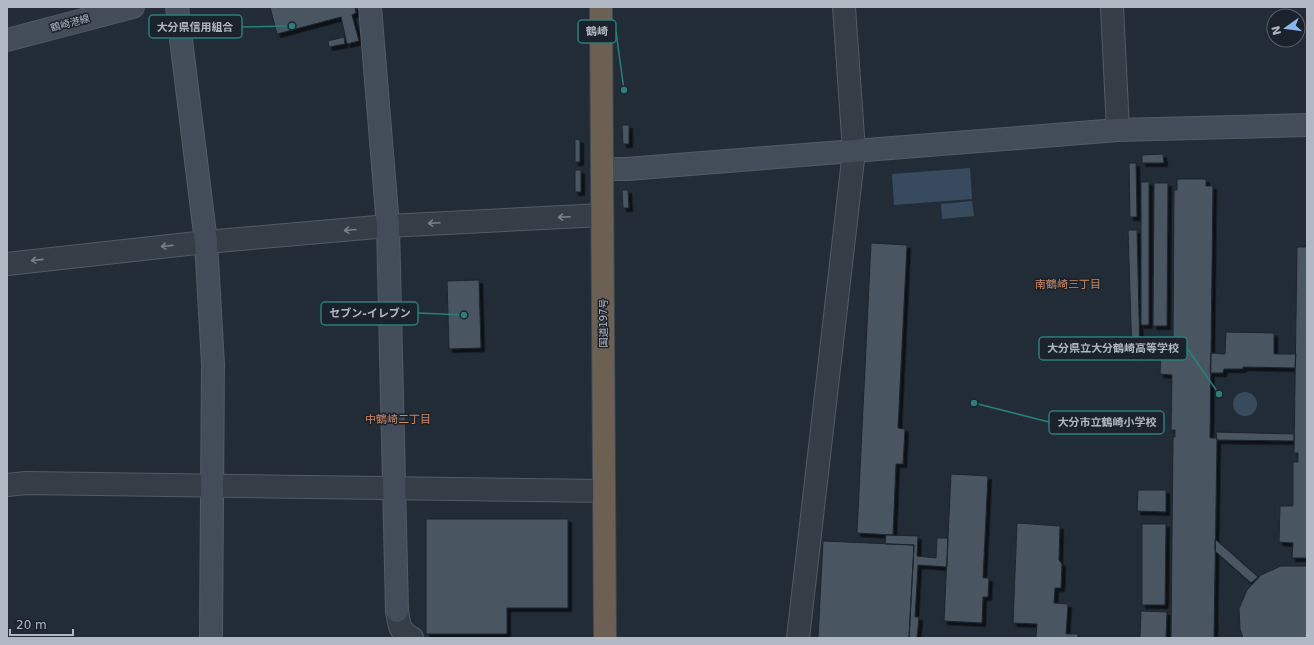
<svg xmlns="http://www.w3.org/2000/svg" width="1314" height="645" viewBox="0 0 1314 645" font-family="'DejaVu Sans','Noto Sans JP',sans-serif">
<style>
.water{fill:#384b5e}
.building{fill:#4a5662;stroke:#1c242d;filter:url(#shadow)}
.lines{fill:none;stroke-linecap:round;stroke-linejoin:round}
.street-casing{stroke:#535b64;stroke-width:24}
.secondary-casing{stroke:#535b64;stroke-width:24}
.highway-casing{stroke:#404851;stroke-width:24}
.street{stroke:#353d47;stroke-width:22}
.secondary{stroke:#434d59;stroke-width:22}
.highway{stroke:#6c6053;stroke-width:22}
.oneway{stroke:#79818b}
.labels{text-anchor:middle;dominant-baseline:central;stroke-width:3;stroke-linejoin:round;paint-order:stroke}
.street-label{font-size:10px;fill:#b0b8c3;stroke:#1b222b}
.neighbourhood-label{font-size:11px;fill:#ca8963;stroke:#1b222b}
.leader{fill:none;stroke:#27807b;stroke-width:1.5}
.callout-dot{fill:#27807b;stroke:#1b222b;stroke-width:1.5}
.callout{fill:#1b222b;stroke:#27807b;stroke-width:1.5}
.callout-label{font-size:11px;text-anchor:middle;font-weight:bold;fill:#b0b8c3}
</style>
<defs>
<filter id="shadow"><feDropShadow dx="3.5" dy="3.5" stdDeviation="0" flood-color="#0009"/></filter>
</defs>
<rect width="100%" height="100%" fill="#222c36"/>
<path class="water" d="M970,168L972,199L894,205L892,174Z
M972,201L974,216L942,219L941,204Z
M1233 404a12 12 0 1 1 24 0a12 12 0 1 1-24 0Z"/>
<path class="building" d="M270,7H355L356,13L352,15L359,41L347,44L341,17L277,34Z
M344,37L345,44L329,47L328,41Z
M622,125H629V144H623Z
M575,139L580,140V162H575Z
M1163,154L1164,163H1142V155Z
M1129,163H1136L1137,217H1130Z
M575,170H581V192H575Z
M1177,179H1206V186H1213L1210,438H1216L1217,440L1214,638H1171L1173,437H1175V430H1171L1172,375L1160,374L1161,344H1173L1174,190H1177Z
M1141,182H1149V325H1141Z
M1154,183H1168L1167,326H1153Z
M622,190H628L629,208H623Z
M1128,230H1137L1140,356H1132Z
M871,243L907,245L898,428L905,429L903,464H896L893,535L857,533Z
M1297,247H1307V558H1292L1293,543L1279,542L1280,506H1293V462H1298V453H1294Z
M479,280L481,348L449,349L447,281Z
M1226,332L1274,333V354H1296L1295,368L1243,367V369H1224L1223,373H1210L1211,353L1225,354Z
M1216,432L1294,434V441L1217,440Z
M951,474L988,476L983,578H989L988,597H983L982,623L944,621Z
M1138,490H1166V512L1137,511Z
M426,519H568V608H507V634H426Z
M1017,523L1060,526L1059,560L1062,564L1061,588H1055L1054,603L1068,604L1066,634H1078V638H1036L1037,624L1013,623Z
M1142,524H1166L1165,605H1142Z
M886,535L918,536L917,556L936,558L937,538H948L947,567L918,565L915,617H919L917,638H909L914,545L885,544Z
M1215,539L1258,577L1251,583L1215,551Z
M823,541L914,545L909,638H818Z
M1281,566H1307V638H1243L1240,629L1239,609L1247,590L1261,575Z
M1141,611L1167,612L1166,638H1140Z"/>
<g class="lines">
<defs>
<path id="street" d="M1112,7L1118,130
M7,264L206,242L388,226L602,215
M7,485L26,483L603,491
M397,611C399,624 399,632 412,638
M798,638L854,151L844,7"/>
<path id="secondary" d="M177,7L206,242L213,364L211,638
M370,7L388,226L397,611
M7,40L133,7
M603,169H627L1118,130L1307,125"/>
<path id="highway" d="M601,7L605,638"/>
</defs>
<use href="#street" class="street-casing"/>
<use href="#secondary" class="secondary-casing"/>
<use href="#highway" class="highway-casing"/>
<use href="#street" class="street"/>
<use href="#secondary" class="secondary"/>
<use href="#highway" class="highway"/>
</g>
<defs><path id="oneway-shaft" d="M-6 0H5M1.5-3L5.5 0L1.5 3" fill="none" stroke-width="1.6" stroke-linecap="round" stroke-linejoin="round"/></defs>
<g class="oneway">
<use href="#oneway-shaft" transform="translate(564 217) rotate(177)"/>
<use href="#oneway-shaft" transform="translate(434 223) rotate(177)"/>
<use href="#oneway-shaft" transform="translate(350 230) rotate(175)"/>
<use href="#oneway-shaft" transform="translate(167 246) rotate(174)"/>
<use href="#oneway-shaft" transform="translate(37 260) rotate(174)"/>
</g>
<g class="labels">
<g class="street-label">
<text transform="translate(70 23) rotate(-15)">鶴崎港線</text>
<text transform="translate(603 323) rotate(-90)">国道197号</text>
</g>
<g class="neighbourhood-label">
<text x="1068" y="284">南鶴崎三丁目</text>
<text x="398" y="419">中鶴崎二丁目</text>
</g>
</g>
<path class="leader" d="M292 26L242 27M624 90L616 32M464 315L418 313M1219 394L1187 348M974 403L1049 422"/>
<g class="callout-dot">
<circle cx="292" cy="26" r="4"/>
<circle cx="624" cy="90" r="4"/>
<circle cx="464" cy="315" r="4"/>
<circle cx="1219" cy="394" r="4"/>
<circle cx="974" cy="403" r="4"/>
</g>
<g class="callout">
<rect x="149" y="15" width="93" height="23" rx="4"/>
<rect x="578" y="20" width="38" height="23" rx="4"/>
<rect x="321" y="302" width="97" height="23" rx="4"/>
<rect x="1039" y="337" width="148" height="23" rx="4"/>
<rect x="1049" y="411" width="115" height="23" rx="4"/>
</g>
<g class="callout-label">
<text x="195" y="31">大分県信用組合</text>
<text x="597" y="35">鶴崎</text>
<text x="370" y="317">セブン-イレブン</text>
<text x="1113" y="352">大分県立大分鶴崎高等学校</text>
<text x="1107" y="426">大分市立鶴崎小学校</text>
</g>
<rect width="1314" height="645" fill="none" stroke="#b0b8c3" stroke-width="16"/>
<g transform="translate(1286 28) rotate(256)"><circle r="19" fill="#1b222b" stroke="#575e68"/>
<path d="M0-3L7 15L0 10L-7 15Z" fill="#88b7ef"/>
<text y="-6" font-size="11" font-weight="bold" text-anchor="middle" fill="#b0b8c3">N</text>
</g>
<path d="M10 629v6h63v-6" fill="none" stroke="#b0b8c3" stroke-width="2"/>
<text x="16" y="629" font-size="12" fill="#b0b8c3" stroke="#1b222b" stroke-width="3" paint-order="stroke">20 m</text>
</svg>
